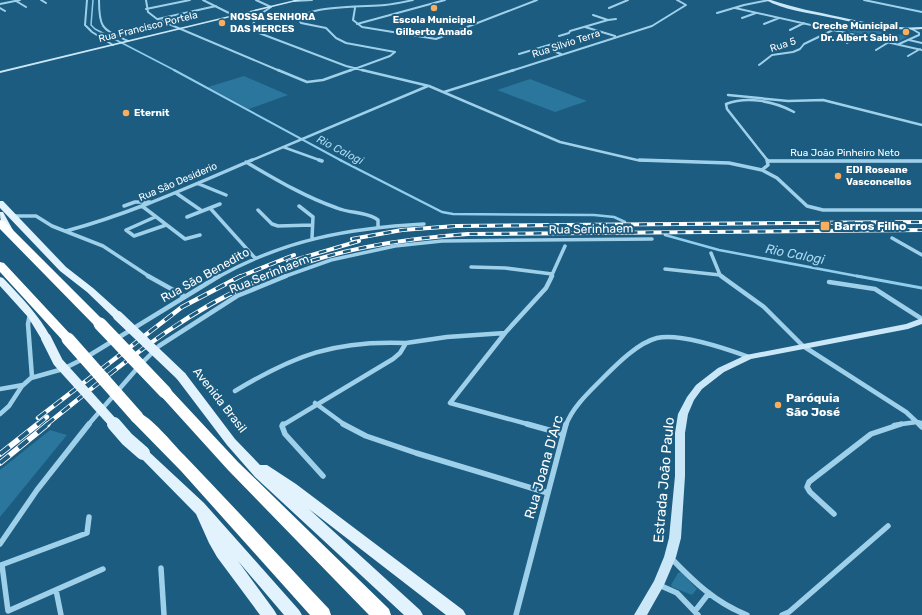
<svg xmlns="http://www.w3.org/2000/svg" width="922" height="615" viewBox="0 0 922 615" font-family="Rubik,sans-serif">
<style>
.green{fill:#2a769d}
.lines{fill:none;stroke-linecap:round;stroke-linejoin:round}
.stream-far3{stroke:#92ceec;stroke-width:1.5}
.stream-far2{stroke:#92ceec;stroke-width:2}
.stream-far1{stroke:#92ceec;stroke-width:2.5}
.stream{stroke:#92ceec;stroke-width:3}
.street-far4{stroke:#9fd0ea;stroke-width:2}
.street-far3{stroke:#9fd0ea;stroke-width:2.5}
.street-far2{stroke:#9fd0ea;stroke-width:3.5}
.street-far1{stroke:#9fd0ea;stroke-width:4.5}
.street{stroke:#9fd0ea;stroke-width:5.5}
.secondary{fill:#cae7f7;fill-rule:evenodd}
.primary{fill:#e2f3fe;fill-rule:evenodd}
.highway{fill:#fff;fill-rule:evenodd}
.rail-far2-casing{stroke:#fff;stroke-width:4}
.rail-far1-casing{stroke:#fff;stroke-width:4.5}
.rail-casing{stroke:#fff;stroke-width:5.5}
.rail-far2{stroke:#1b5c80;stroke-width:2.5;stroke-dasharray:8;stroke-linecap:butt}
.rail-far1{stroke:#1b5c80;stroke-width:3;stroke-dasharray:10;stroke-linecap:butt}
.rail{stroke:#1b5c80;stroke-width:4;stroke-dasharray:12;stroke-linecap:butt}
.primary-bridge-far1{stroke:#e2f3fe;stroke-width:10}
.primary-bridge{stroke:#e2f3fe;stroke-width:14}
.highway-bridge{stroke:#fff;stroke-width:13}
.poi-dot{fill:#fbad5c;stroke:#1b5c80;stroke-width:1.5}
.labels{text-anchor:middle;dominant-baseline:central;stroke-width:4;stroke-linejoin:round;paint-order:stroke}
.far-poi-label{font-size:10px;font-weight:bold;fill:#fff;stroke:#1b5c80;text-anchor:start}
.far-street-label{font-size:10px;fill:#fff;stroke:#1b5c80}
.far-water-label{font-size:11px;font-style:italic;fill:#aad9f1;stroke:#1b5c80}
.poi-label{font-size:12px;font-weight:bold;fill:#fff;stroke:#1b5c80;text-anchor:start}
.street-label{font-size:12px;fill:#fff;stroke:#1b5c80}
.water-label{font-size:13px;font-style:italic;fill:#aad9f1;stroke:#1b5c80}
.near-street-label{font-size:14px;fill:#fff;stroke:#1b5c80}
</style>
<rect width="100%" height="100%" fill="#1b5c80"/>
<path class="green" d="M846,26L909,36L899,41H891L839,29Z
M244,76L288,95L249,109L208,87Z
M530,79L587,101L555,112L497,90Z
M50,430L67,435L0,517V470Z
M681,572L697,589L692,595L672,587L671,585L678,573Z"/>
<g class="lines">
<path class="stream-far3" d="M93,0L91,25L95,29L176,71"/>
<path class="stream-far2" d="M174,70L342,161"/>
<path class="stream-far1" d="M340,160L442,212L453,214L594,215L614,217L625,222
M665,235L719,250L862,277"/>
<path class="stream" d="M857,276L922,288"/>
<path class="street-far4" d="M41,0L46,3
M87,0L85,25L92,32L113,45
M99,0C99,30 103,29 128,41
M146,0L148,12L157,19L280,71
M203,0L235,16
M256,0L271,7L256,17L252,27L259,33L346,66L366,71
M864,0L922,12
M16,1L26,7
M294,1L312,0
M0,4L20,0
M0,8L5,11
M355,8L353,20L362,27L436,39L537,0
M609,8L628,0
M735,8L922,50
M146,9L190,0
M717,13L744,5L769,0
M241,14L256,17
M742,18L756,13
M158,19L216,6
M608,20L616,19
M357,24L445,0
M764,24L779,18
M585,27L615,36
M790,30L804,23
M559,36L569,33L570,31L608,20L593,15
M909,40L922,43
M847,43L860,35
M899,44L919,35V33L912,29
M543,47L561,54
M876,50L889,42
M395,52L346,43L336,38L326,28L301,23L298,19C311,5 366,7 385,5C395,4 404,2 413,0
M519,54L559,42
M908,56L920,49
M759,65L772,55L793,52L800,49L804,44L833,30
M349,71L390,56L395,52
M511,71L652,26L686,5L677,0"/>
<path class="street-far3" d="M278,70L307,82L323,80L351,70
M362,70L429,86L560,142L637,160L670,161
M444,92L514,70
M728,95L788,101L823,100L922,125
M283,147L322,161
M250,161L428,86
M768,161H922
M768,161L727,109L726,104C747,96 774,101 794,112"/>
<path class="street-far2" d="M319,160L322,161
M639,160L729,163L762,170L777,178L807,206L823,210H922
M768,161H922
M246,162C275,179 305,197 337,208C349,213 364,212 375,218L378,220V226
M762,170L768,165L767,160
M199,184L226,195
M176,193L202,211
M124,206L135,202H150
M142,206L185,239L200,235
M299,206L313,217L312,238
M210,208L255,258
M258,210L272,224L278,226L312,225
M12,216H36L52,226L103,246L150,277
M155,217L126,230L134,236L166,225
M187,217L220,204
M66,231C130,214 191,186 252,160
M892,238L922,255
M711,253L720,275L723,277
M471,267L505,268L552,274
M665,269L720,275
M218,277C284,240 349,228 424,224
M283,277L331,260L395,246L442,241L652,239
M551,277L565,246"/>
<path class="street-far1" d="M148,276L184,296
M721,276L764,307L803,346L906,412L920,425
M829,282L875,289L922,319
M30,314L28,324L32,377
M505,333L450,403L531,425
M0,389L23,385
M235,391C295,355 335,340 406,343
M315,403L345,425
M0,414L9,406L22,386L31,378L63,369L85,358L219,276
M88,425L141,364L159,346L237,296L286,276
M283,425L393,359L400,353L406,343L447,337L505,333L546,288L552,276
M566,425C572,408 588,393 601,380C615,366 637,343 657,338C680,333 727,349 749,357
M894,425L917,422L922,423"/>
<path class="street" d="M283,424L282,426L285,434L323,476
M343,424L366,436L416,453L548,493
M527,424L563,434
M919,424L922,427
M834,514L810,492L807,487L809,482L871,434L901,424
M0,544L37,490L89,424
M671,558C694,582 716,603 747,615
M1,565L87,533L89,517
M2,565L8,611L103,569
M161,568L164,615
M659,585L677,593L698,615
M56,590L61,615
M695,611L709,593
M516,615L566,424
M782,615L789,612L888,526"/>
<path class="secondary" d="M295,0H301L0,73V71Z
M766,0H771C794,8 817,12 840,17C868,23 894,29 922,27V29C890,32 860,23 828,17C809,13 783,10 766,0Z
M922,318V324L908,329L751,359L724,372L702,389L694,400L688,414L685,433V476L681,538L676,557L664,585L647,615H634L654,581L664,557L669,538L675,476V433L678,414L687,397L696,385L718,368L746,355L906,324Z"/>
<path class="primary" d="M0,201H3L66,267L93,288L122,314L123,316L122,318H114L87,292L60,271L0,208Z
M0,212H3L14,232L13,234H7C2,226 0,221 0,212Z
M0,277L3,278C21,297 39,315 51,338L50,340H42L28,317L0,286Z
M181,372L185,373L235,439L260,465H267L296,484L463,610L466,615H446L309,509L420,610L423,615H404L255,477L227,445L177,379L175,376L177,373Z
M143,448L147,450L204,503L299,610L302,615H284L238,561L274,610L277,615H260L217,557L209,543L196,514L139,456L137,453L139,450Z"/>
<path class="highway" d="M0,220L4,221L104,321L106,324L104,327H96L0,229Z
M0,262L4,263L72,336L74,339L72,342L68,343L64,342L0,272Z
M165,387L170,389L238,462L389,609L391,615H369L228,470L160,395L158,392L160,389Z
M137,412C151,416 173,444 184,455C233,506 280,557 329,609L331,615H310L181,471L132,421L130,417L132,413Z"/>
<defs>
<path id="rail-far2" d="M352,239L402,230L456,226L922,222
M288,262L359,241
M239,277L294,255
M267,277C331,250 398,239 468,234L922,230"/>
<path id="rail-far1" d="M38,418L182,307L241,276
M37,425L47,417
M46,425C119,367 182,311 269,276"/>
<path id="rail" d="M0,454L38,424
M0,463L48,424"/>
</defs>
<use href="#rail-far2" class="rail-far2-casing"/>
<use href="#rail-far1" class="rail-far1-casing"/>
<use href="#rail" class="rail-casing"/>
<use href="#rail-far2" class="rail-far2"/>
<use href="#rail-far1" class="rail-far1"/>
<use href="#rail" class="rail"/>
<path class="primary-bridge-far1" d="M118,316L181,376
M46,338L58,362L115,425"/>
<path class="primary-bridge" d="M114,424L127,439L143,453"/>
<path class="highway-bridge" d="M100,324L165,392
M68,339L137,417"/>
</g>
<g class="poi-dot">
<circle cx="434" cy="8" r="4"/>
<circle cx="222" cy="23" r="4"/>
<circle cx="906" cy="32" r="4"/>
<circle cx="126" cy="113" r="4"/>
<circle cx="838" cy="176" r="4"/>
<rect x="820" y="221" width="10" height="10" rx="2"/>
<circle cx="778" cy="405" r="4"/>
</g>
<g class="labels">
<g class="far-poi-label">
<text x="230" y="17">NOSSA SENHORA<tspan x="230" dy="12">DAS MERCES</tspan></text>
<text x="434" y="20" text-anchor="middle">Escola Municipal<tspan x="434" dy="12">Gilberto Amado</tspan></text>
<text x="898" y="26" text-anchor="end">Creche Municipal<tspan x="898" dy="12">Dr. Albert Sabin</tspan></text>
<text x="134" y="113">Eternit</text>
<text x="846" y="170">EDI Roseane<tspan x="846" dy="12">Vasconcellos</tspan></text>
</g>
<g class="far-street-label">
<text transform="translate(148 27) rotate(-14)">Rua Francisco Portela</text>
<text transform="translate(566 44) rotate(-18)">Rua Silvio Terra</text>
<text transform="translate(783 45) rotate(-18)">Rua 5</text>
<text x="845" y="153">Rua João Pinheiro Neto</text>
<text transform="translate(178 182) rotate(-23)">Rua Sāo Desiderio</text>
</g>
<g class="far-water-label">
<text transform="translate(340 150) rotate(27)">Rio Calogi</text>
</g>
<g class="poi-label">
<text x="834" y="226">Barros Filho</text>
<text x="786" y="398">Paróquia<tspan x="786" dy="14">São José</tspan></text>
</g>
<g class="street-label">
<text transform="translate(591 229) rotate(-1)">Rua Serinhaem</text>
<text transform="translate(269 274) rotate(-22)">Rua Serinhaem</text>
<text transform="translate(205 275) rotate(-29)">Rua Sāo Benedito</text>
<text transform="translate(220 400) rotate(52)">Avenida Brasil</text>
</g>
<g class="water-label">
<text transform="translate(795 254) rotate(11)">Rio Calogi</text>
</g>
<g class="near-street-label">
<text transform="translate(544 467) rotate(-74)">Rua Joana D'Arc</text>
<text transform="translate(664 480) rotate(-85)">Estrada João Paulo</text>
</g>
</g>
</svg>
